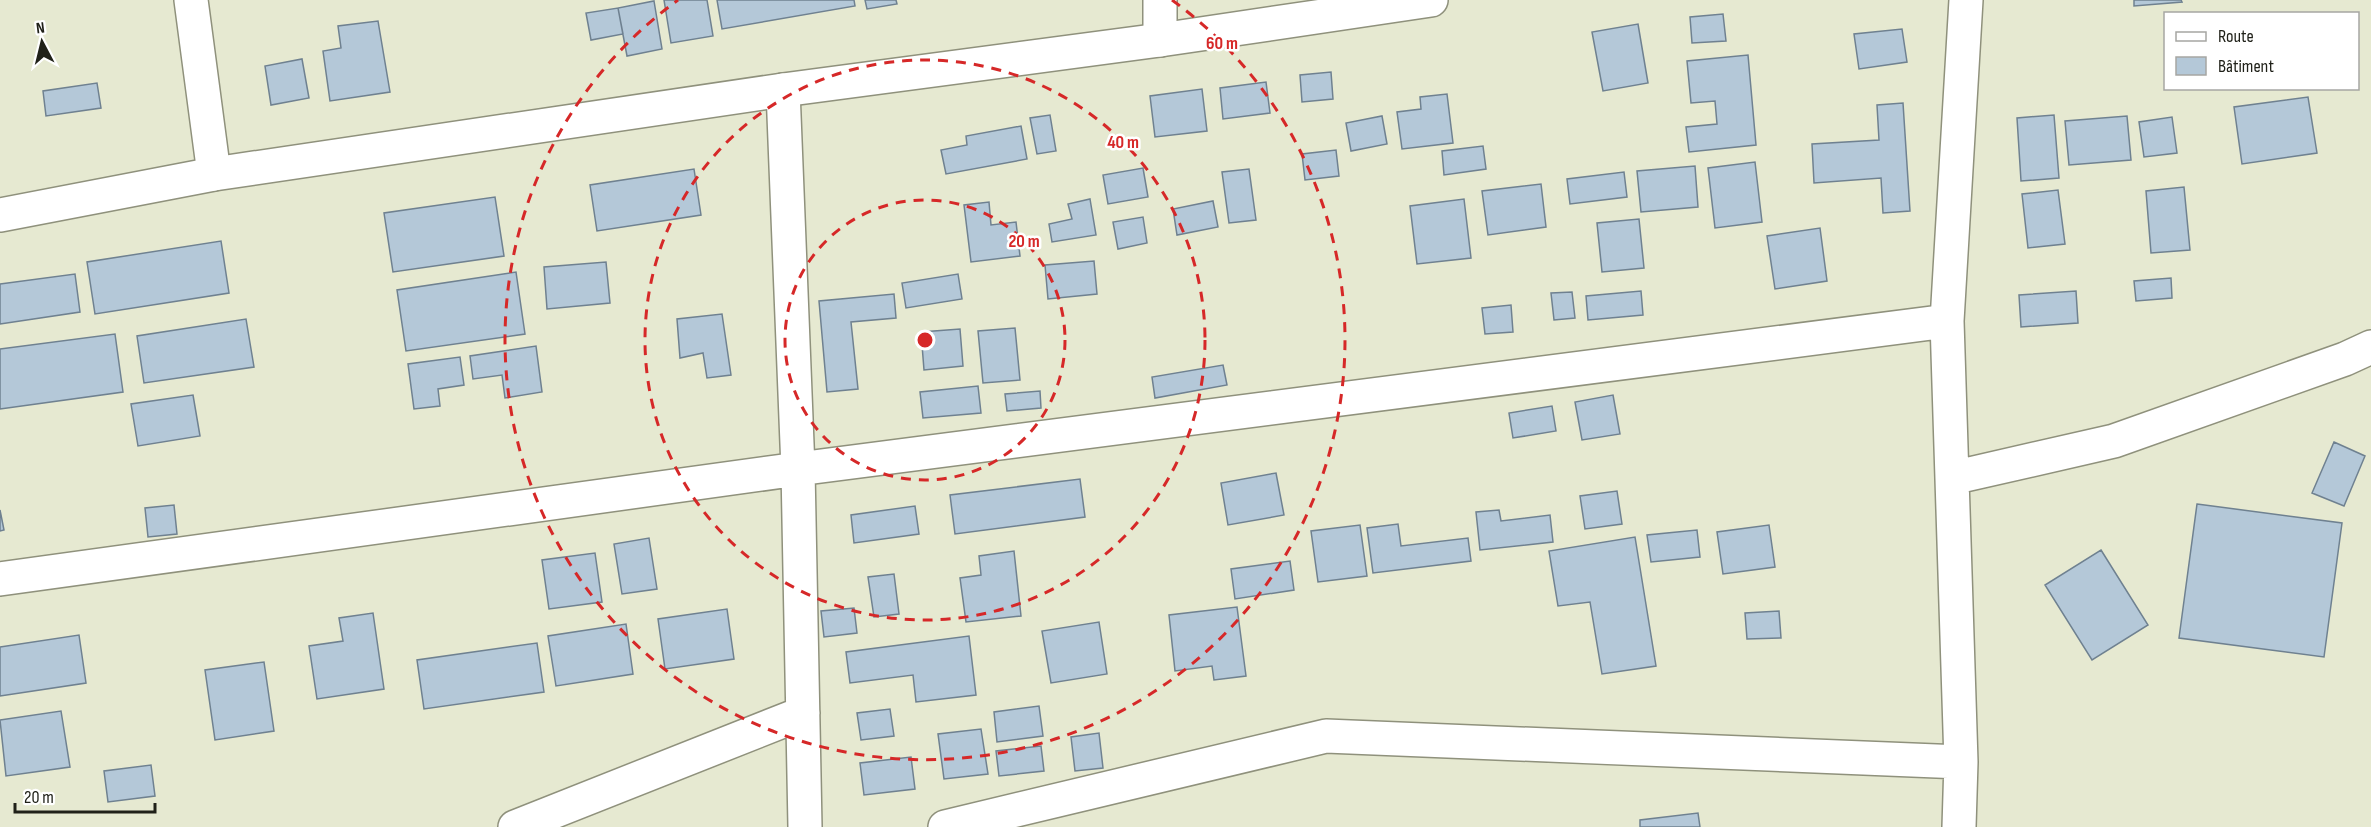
<svg xmlns="http://www.w3.org/2000/svg" width="2371" height="827" viewBox="0 0 2371 827" font-family="'Sofia Sans Condensed',sans-serif">
<style>
.building{fill:#b4c8d8;stroke:#6f8190;stroke-width:1.5}
.lines{fill:none;stroke-linecap:round;stroke-linejoin:round}
.minor-casing{stroke:#8f917c;stroke-width:36}
.secondary-casing{stroke:#8f917c;stroke-width:36}
.minor{stroke:#fff;stroke-width:33}
.secondary{stroke:#fff;stroke-width:33}
.ring{fill:none;stroke:#d62828;stroke-width:3;stroke-dasharray:10 8}
.centre{fill:#d62828;stroke:#fff;stroke-width:3}
.ring-label{font-size:18px;text-anchor:middle;font-weight:bold;fill:#d62828;stroke:#fff;stroke-width:5;stroke-linejoin:round;paint-order:stroke}
</style>
<rect width="100%" height="100%" fill="#e6e9d1"/>
<path class="building" d="M664,0H707L713,36L671,43Z
M717,0H854L855,6L722,29Z
M865,0H896L897,4L867,9Z
M2134,0H2181L2182,2L2134,6Z
M654,1L662,49L627,56L618,8Z
M618,8L623,34L591,40L586,13Z
M1723,14L1726,41L1692,43L1690,17Z
M378,21L390,92L330,101L323,51L341,48L338,26Z
M1638,24L1648,83L1603,91L1592,32Z
M1902,29L1907,62L1859,69L1854,34Z
M1748,55L1756,145L1689,152L1686,127L1717,124L1715,101L1691,103L1687,61Z
M302,59L309,98L271,105L265,66Z
M1331,72L1333,99L1302,102L1300,75Z
M1266,82L1270,113L1223,119L1220,88Z
M97,83L101,108L46,116L43,91Z
M1202,89L1207,131L1155,137L1150,96Z
M1447,94L1453,143L1402,149L1397,112L1421,109L1420,97Z
M2308,97L2317,153L2242,164L2234,107Z
M1903,103L1910,211L1883,213L1881,178L1814,183L1812,144L1879,140L1877,105Z
M1050,115L1056,151L1037,154L1030,118Z
M2054,115L2059,178L2021,181L2017,118Z
M1382,116L1387,144L1351,151L1346,123Z
M2127,116L2131,160L2069,165L2065,121Z
M2172,117L2177,153L2144,157L2139,122Z
M1021,126L1027,159L946,174L941,150L967,145L966,136Z
M1483,146L1486,169L1444,175L1442,151Z
M1336,150L1339,176L1305,180L1302,154Z
M1755,162L1762,222L1715,228L1708,168Z
M1695,166L1698,207L1641,212L1637,171Z
M1143,168L1148,197L1108,204L1103,175Z
M694,169L701,215L597,231L590,185Z
M1249,169L1256,220L1229,223L1222,172Z
M1624,172L1627,197L1570,204L1567,179Z
M1541,184L1546,227L1488,235L1482,191Z
M2184,187L2190,250L2151,253L2146,191Z
M2058,190L2065,244L2028,248L2022,194Z
M495,197L504,256L393,272L384,213Z
M1090,199L1096,235L1052,242L1049,224L1072,219L1068,204Z
M1464,199L1471,258L1417,264L1410,206Z
M1213,201L1218,227L1177,235L1173,209Z
M989,202L991,225L1016,222L1020,256L971,262L964,205Z
M1143,217L1147,243L1118,249L1113,222Z
M1639,219L1644,268L1602,272L1597,223Z
M1820,228L1827,281L1775,289L1767,236Z
M221,241L229,293L95,314L87,262Z
M1094,261L1097,294L1048,299L1045,265Z
M606,262L610,303L547,309L544,267Z
M516,272L525,334L406,351L397,290Z
M75,274L80,312L0,324V284Z
M958,274L962,299L906,308L902,283Z
M2171,278L2172,298L2136,301L2134,281Z
M1641,291L1643,315L1588,320L1586,296Z
M2076,291L2078,323L2021,327L2019,295Z
M1572,292L1575,318L1554,320L1551,293Z
M894,294L896,318L851,322L858,389L827,392L819,301Z
M1511,305L1513,332L1485,334L1482,308Z
M722,314L731,375L707,378L703,353L680,358L677,319Z
M246,319L254,367L144,383L137,336Z
M1015,328L1020,380L983,383L978,331Z
M960,329L963,366L924,370L921,332Z
M115,334L123,392L0,409V349Z
M536,346L542,392L505,398L502,375L473,379L470,356Z
M460,357L464,385L438,389L440,406L414,409L408,364Z
M1223,365L1227,385L1155,398L1152,377Z
M978,386L981,413L923,418L920,392Z
M1040,391L1041,408L1007,411L1005,394Z
M193,395L200,436L138,446L131,404Z
M1613,395L1620,434L1582,440L1575,402Z
M1552,406L1556,431L1513,438L1509,413Z
M2334,442L2365,456L2344,506L2312,493Z
M1276,473L1284,515L1228,525L1221,483Z
M1080,479L1085,517L955,534L950,495Z
M1617,491L1622,524L1585,529L1580,496Z
M2197,504L2342,523L2324,657L2179,638Z
M174,505L177,534L148,537L145,508Z
M915,506L919,534L854,543L851,515Z
M0,510L4,530L0,531Z
M1499,510L1501,521L1550,515L1553,542L1480,550L1476,512Z
M1398,524L1401,546L1468,538L1471,561L1373,573L1367,528Z
M1360,525L1367,576L1318,582L1311,531Z
M1769,525L1775,567L1723,574L1717,532Z
M1697,530L1700,557L1651,562L1647,535Z
M1635,537L1656,666L1602,674L1590,602L1558,606L1549,551Z
M649,538L657,589L622,594L614,544Z
M2101,550L2148,625L2092,660L2045,585Z
M1014,551L1021,616L966,622L960,578L981,575L979,556Z
M595,553L602,602L549,609L542,560Z
M1290,561L1294,590L1235,599L1231,569Z
M894,574L899,614L874,617L868,577Z
M1237,607L1246,676L1214,680L1212,666L1175,671L1169,615Z
M854,608L857,633L824,637L821,611Z
M727,609L734,659L665,669L658,619Z
M1779,611L1781,638L1747,639L1745,613Z
M373,613L384,689L317,699L309,646L343,641L339,618Z
M1099,622L1107,674L1051,683L1042,631Z
M626,624L633,674L556,686L548,636Z
M79,635L86,683L0,696V647Z
M969,636L976,695L916,702L913,675L850,683L846,652Z
M537,643L544,692L424,709L417,660Z
M264,662L274,731L215,740L205,670Z
M1039,706L1043,736L997,742L994,712Z
M890,709L894,736L861,740L857,713Z
M61,711L70,767L6,776L0,720Z
M981,729L988,774L944,779L938,734Z
M1099,733L1103,768L1075,771L1071,737Z
M1041,746L1044,771L999,776L996,751Z
M911,757L915,789L864,795L860,763Z
M151,765L155,796L108,802L104,771Z
M1698,813L1700,827H1640V820Z"/>
<g class="lines">
<defs>
<path id="minor" d="M191,0L214,174
M1160,0V40
M783,90L798,469L805,827
M1947,321L1961,762L1959,827
M1952,478L2114,441L2345,359L2371,347
M0,579L798,469L1947,321L1966,0
M515,827L803,713
M945,827L1326,736L1961,762"/>
<path id="secondary" d="M0,215L214,174L783,90L1160,40L1431,0"/>
</defs>
<use href="#minor" class="minor-casing"/>
<use href="#secondary" class="secondary-casing"/>
<use href="#minor" class="minor"/>
<use href="#secondary" class="secondary"/>
</g>
<g class="ring">
<circle cx="925" cy="340" r="140"/>
<circle cx="925" cy="340" r="280"/>
<path d="M1172 0A420 420 0 1 1 678 0"/>
</g>
<circle cx="925" cy="340" r="9" class="centre"/>
<g class="ring-label">
<text x="1222" y="49">60 m</text>
<text x="1123" y="148">40 m</text>
<text x="1024" y="247">20 m</text>
</g>
<rect x="2164" y="12" width="195" height="78" fill="#ffffff" stroke="#a6a6a3" stroke-width="1.5"/>
<rect x="2176" y="32" width="30" height="9" fill="#ffffff" stroke="#a6a6a3" stroke-width="1.5"/>
<text x="2218" y="42" font-size="18" fill="#202119">Route</text>
<rect x="2176" y="57" width="30" height="18" fill="#b4c8d8" stroke="#a6a6a3" stroke-width="1.5"/>
<text x="2218" y="72" font-size="18" fill="#202119">Bâtiment</text>
<g transform="translate(42 42) rotate(353)" stroke="#ffffff" stroke-width="4.5" paint-order="stroke">
<path d="M0-4.5L10 22L0 15L-10 22Z" fill="#202119"/>
<text y="-9" font-size="16" font-weight="bold" text-anchor="middle" fill="#202119">N</text>
</g>
<path d="M15 803v9h140v-9" fill="none" stroke="#202119" stroke-width="3"/>
<text x="24" y="803" font-size="18" fill="#202119" stroke="#ffffff" stroke-width="4.5" paint-order="stroke">20 m</text>
</svg>
